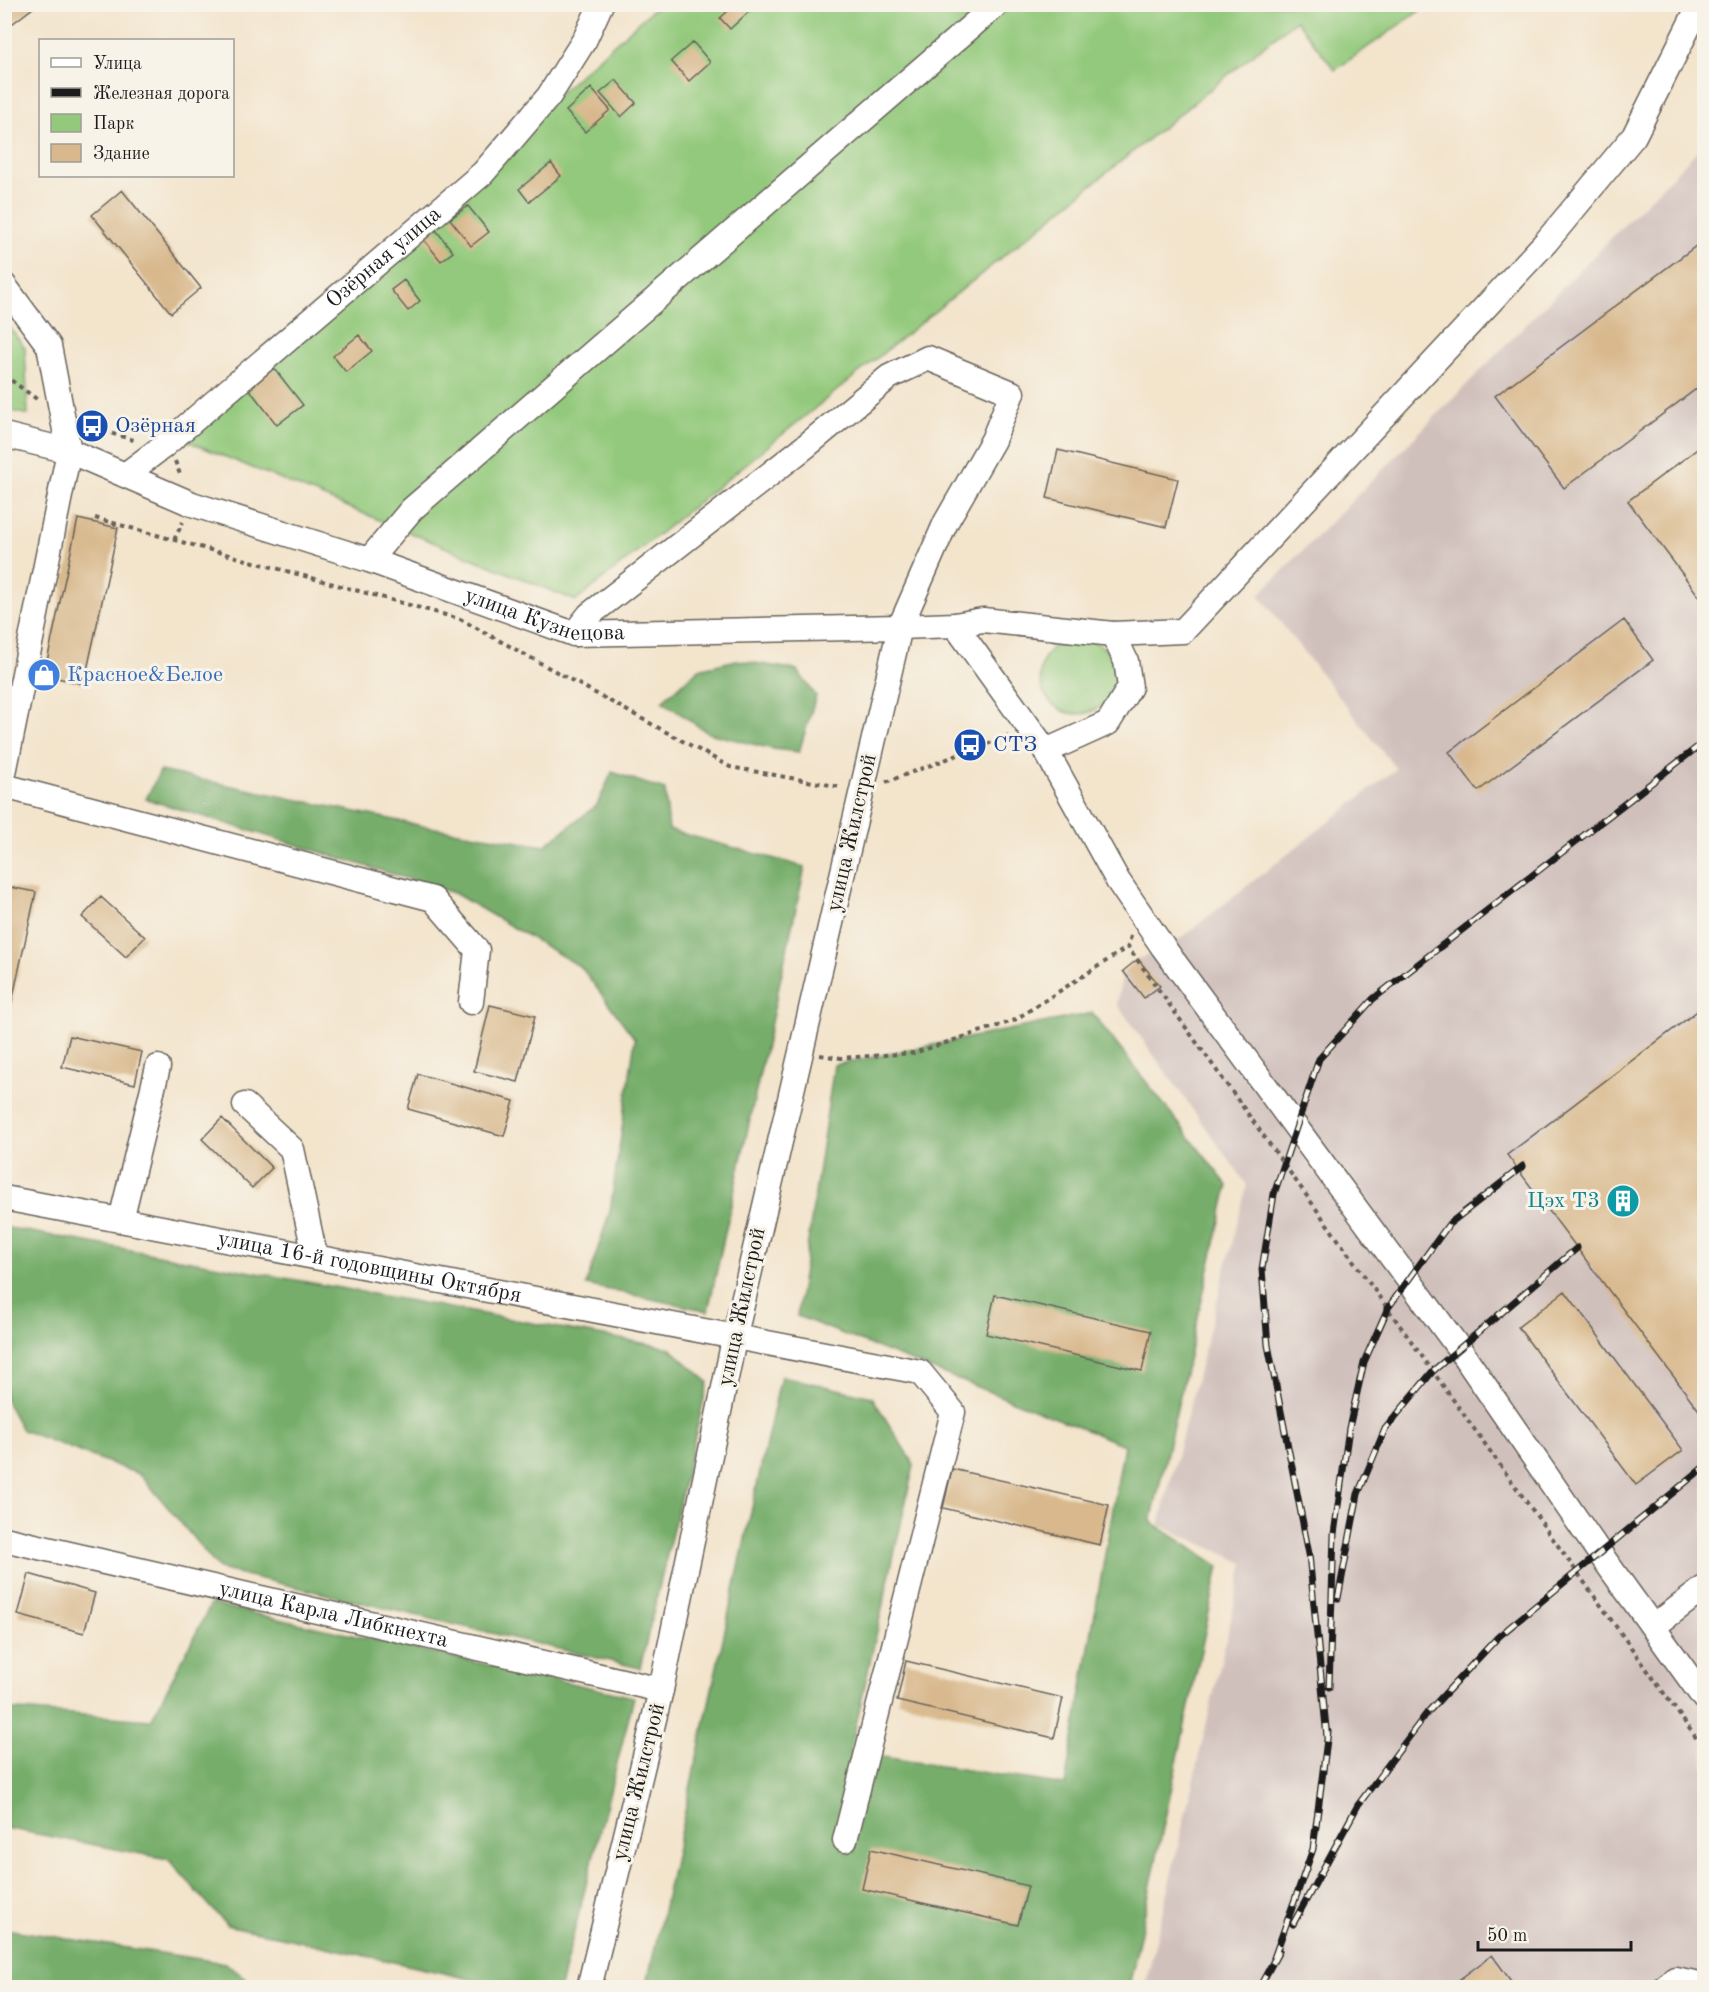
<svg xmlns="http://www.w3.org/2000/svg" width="1709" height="1992" viewBox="0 0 1709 1992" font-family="'Old Standard TT',serif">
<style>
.industrial{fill:#d0c0bc}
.green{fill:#93c97b;stroke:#58724c;stroke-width:1.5}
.forest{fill:#76ad6b;stroke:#496444;stroke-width:1.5}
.building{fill:#d8b88c}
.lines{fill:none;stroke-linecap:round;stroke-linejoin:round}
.minor-casing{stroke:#67625a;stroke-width:27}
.path{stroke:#67625a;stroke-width:4;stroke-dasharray:4.5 4.5;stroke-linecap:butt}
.minor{stroke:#fff;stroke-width:24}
.rail-casing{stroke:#1c1c1c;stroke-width:7}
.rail{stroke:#f7f3e8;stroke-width:4.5;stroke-dasharray:14;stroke-linecap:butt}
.labels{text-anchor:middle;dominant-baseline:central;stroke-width:6;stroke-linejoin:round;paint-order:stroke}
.street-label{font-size:22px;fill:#1c1c1c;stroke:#f7f3e8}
.transit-label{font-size:22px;fill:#164399;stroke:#f7f3e8;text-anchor:start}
.shop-label{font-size:22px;fill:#366cbe;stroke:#f7f3e8;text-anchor:start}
.culture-label{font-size:22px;fill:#0d838f;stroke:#f7f3e8;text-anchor:end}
</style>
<rect width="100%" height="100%" fill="#f7f3e8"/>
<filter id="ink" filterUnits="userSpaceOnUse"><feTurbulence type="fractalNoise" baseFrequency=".0167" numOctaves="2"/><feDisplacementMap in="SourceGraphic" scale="12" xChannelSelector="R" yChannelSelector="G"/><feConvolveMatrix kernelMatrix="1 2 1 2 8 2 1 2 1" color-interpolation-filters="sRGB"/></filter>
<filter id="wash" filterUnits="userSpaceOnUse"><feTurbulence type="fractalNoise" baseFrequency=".008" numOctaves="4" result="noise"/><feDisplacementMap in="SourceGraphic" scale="24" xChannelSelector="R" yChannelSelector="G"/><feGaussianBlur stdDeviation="1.35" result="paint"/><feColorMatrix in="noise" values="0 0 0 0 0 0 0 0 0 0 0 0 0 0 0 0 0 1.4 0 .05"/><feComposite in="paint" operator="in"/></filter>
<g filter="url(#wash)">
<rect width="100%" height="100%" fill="#f3e4cc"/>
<path class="industrial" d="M1704,144V1987H1145L1244,1563L1159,1525L1247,1185L1117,1004L1123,971L1138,959L1177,941L1396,769L1259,595Z"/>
<path class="green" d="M658,5H1428L1335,70L1296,20L576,601L175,436Z
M4,320L25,348L28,415L5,409Z
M1040 676a38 38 0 1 1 76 0a38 38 0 1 1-76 0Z"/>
<path class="forest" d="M736,660L797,670L816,696L799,752L773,749L708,733L662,701L699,669Z
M160,771L423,826L544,846L597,805L612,772L665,790L669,830L805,867L708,1311L586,1285L610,1211L635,1039L581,967L454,893L146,799Z
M1092,1013L1228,1186L1151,1522L1219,1566L1129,1987L646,1988L781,1376L872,1397L914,1465L850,1752L1065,1785L1124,1445L797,1316L834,1065Z
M4,1227L670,1348L708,1382L640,1668L219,1569L141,1475L22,1430L5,1399Z
M211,1604L634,1697L560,1987H506L227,1925L168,1859L5,1828V1709L151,1720Z
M5,1929L225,1963L258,1987H5Z"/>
<g id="blocks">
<path class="building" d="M4,4H32L34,7L4,30Z
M736,4L755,6L730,29L720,18Z
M693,42L710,62L689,81L671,61Z
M616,80L636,103L621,117L600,93Z
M591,88L610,110L585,132L566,111Z
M551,163L561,176L529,202L519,189Z
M122,190L201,288L171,313L92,215Z
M468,206L489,232L471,246L450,219Z
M436,230L453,252L441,261L424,240Z
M1704,240V383L1564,488L1495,396Z
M404,280L420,301L408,311L391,290Z
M359,335L372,351L346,372L333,356Z
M274,368L303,405L277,425L249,389Z
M1704,444V603L1628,501Z
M1058,450L1178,479L1166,527L1047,498Z
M78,519L118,528L84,684L44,675Z
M1624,620L1653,660L1478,791L1449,752Z
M4,886L36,892L5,1033H4Z
M101,897L145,937L126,957L82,917Z
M1138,959L1160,986L1144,998L1123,971Z
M490,1005L535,1016L518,1082L474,1071Z
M1704,1006V1417L1507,1155Z
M70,1036L142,1052L135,1084L62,1067Z
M418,1074L514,1101L504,1136L408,1109Z
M222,1118L272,1168L252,1188L202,1139Z
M1565,1291L1683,1450L1636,1485L1518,1327Z
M995,1295L1151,1331L1142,1371L986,1334Z
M952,1469L1109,1505L1100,1545L943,1508Z
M29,1574L95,1593L84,1633L18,1615Z
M906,1661L1063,1698L1054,1738L897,1701Z
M871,1849L1028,1886L1018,1925L862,1889Z
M1492,1955L1516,1988H1448Z"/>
</g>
</g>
<g filter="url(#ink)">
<use href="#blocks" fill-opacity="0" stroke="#67625a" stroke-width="1.5"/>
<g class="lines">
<defs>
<g id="minor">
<path d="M4,285L49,346L69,451L4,773"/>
<path id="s1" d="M4,435L69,451L192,504L369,560L574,634L900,627L955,625L983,620L1113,634L1183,631L1546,242L1634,136L1700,4"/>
<path id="s2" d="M125,475L161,448L483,173L549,96L585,39L601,4"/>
<path d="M369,560L412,509L997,4"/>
<path d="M955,625L1046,751L1118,881L1163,947L1458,1347L1601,1555L1704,1698"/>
<path d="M574,634L589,615L806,446L889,377L928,358L1012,393L993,440L946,522L900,627L735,1335L661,1690L589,1988"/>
<path d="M1046,751L1108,723L1130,687L1126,661L1113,634"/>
<path d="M4,786L433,899L477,950L471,1002"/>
<path d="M245,1105L292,1149L315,1256"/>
<path id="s3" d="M4,1198L920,1372L953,1412L845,1840"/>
<path d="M121,1220L158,1067"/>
<path id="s4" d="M4,1539L661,1690"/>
<path d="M1653,1627L1704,1588"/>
<path d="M1664,1988L1675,1979L1704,1985"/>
</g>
</defs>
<use href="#minor" class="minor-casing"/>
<path class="path" d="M4,375L38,400
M86,426L137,441
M175,461L181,477
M95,518L460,619L730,767L841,787
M174,540L183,522
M886,782L1011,735
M1131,936L1128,947L1704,1749
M820,1055L841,1058L914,1053L1013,1021L1128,947"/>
<use href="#minor" class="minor"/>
<defs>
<path id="rail" d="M1338,1598L1358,1494L1385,1429L1433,1371L1577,1248
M1329,1687L1334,1534L1349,1428L1364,1362L1388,1308L1449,1224L1523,1166
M1327,1738L1309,1554L1268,1345L1262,1269L1274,1194L1319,1059L1373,999L1704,742
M1293,1924L1358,1805L1427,1713L1498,1637L1704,1467
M1274,1958L1313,1849L1328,1732
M1259,1988L1279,1951"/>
</defs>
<use href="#rail" class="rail-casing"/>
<use href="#rail" class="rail"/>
</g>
</g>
<defs>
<symbol id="bus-disc" viewBox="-11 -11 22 22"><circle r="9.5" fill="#1a4fb4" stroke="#f7f3e8"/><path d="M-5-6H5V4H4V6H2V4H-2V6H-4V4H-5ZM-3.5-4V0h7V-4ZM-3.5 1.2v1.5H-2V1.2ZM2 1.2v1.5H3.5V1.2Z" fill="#fff"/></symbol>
<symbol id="shop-disc" viewBox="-11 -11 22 22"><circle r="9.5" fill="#3f7fe0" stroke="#f7f3e8"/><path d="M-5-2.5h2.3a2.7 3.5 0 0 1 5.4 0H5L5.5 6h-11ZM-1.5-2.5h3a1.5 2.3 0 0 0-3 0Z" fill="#fff"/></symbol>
<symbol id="building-disc" viewBox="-11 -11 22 22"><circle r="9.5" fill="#0f9aa8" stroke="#f7f3e8"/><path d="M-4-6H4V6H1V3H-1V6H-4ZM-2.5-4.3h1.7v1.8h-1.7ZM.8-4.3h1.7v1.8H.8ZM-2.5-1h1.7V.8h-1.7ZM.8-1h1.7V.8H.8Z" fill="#fff"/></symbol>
</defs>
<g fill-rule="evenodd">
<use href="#bus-disc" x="73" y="407" width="38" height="38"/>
<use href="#shop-disc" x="25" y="656" width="38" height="38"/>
<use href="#bus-disc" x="951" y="726" width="38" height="38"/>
<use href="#building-disc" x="1604" y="1182" width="38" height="38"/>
</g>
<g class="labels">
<g class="street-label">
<text stroke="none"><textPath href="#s2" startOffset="338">Озёрная улица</textPath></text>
<text stroke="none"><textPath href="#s1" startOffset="572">улица Кузнецова</textPath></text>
<text transform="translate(852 833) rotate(-77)">улица Жилстрой</text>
<text stroke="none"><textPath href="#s3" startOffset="372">улица 16-й годовщины Октября</textPath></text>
<text transform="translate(742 1307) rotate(-78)">улица Жилстрой</text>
<text stroke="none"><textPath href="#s4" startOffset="338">улица Карла Либкнехта</textPath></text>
<text transform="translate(639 1782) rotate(-76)">улица Жилстрой</text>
</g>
<g class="transit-label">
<text x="115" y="426">Озёрная</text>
<text x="993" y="745">СТЗ</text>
</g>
<g class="shop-label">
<text x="67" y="675">Красное&amp;Белое</text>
</g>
<g class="culture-label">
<text x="1600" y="1201">Цэх Т3</text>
</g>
</g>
<rect width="1709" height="1992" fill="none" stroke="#f7f3e8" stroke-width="24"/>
<rect x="39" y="39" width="195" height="138" fill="#f7f3e8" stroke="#9f9d96" stroke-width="1.5"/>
<rect x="51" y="58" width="30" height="9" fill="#ffffff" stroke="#9f9d96" stroke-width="1.5"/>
<text x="93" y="69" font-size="18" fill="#1c1c1c">Улица</text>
<rect x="51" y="88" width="30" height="9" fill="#1c1c1c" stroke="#9f9d96" stroke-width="1.5"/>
<text x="93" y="99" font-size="18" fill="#1c1c1c">Железная дорога</text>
<rect x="51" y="114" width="30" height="18" fill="#93c97b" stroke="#9f9d96" stroke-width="1.5"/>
<text x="93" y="129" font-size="18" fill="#1c1c1c">Парк</text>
<rect x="51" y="144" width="30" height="18" fill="#d8b88c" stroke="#9f9d96" stroke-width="1.5"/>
<text x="93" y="159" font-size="18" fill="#1c1c1c">Здание</text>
<path d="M1478 1941v9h153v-9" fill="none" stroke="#1c1c1c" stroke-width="3"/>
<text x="1487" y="1941" font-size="18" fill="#1c1c1c" stroke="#f7f3e8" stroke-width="4.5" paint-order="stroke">50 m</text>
</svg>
